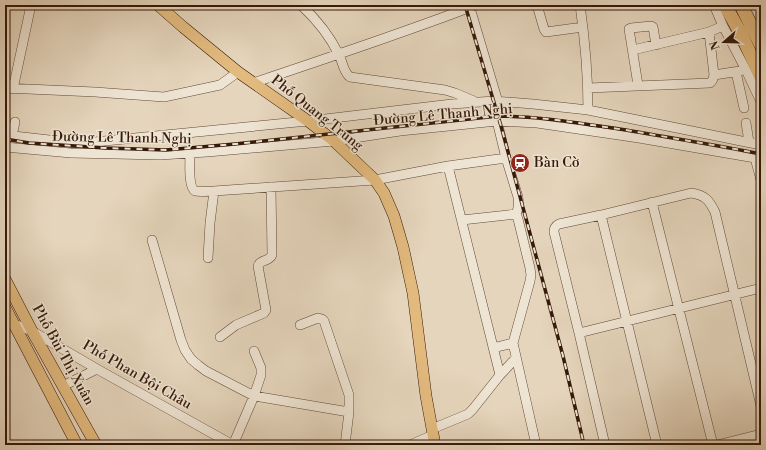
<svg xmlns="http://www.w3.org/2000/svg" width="766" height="450" viewBox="0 0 766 450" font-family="'Libre Bodoni',serif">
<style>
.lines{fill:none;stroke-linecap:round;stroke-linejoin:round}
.minor-casing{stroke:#624836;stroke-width:10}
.major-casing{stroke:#361909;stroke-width:12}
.highway-casing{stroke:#361909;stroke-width:14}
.minor{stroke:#eee4d3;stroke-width:9}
.major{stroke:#e2ba7e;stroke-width:11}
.highway{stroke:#e2ba7e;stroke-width:13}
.rail-casing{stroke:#361909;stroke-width:3.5}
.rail{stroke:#eee4d3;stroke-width:2;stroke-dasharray:6;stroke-linecap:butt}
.labels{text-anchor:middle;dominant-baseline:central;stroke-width:3;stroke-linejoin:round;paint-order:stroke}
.street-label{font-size:14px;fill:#361909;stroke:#eee4d3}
.poi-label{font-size:14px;fill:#361909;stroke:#eee4d3;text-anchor:start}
</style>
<rect width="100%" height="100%" fill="#e5d5bc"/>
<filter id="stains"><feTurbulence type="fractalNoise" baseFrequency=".005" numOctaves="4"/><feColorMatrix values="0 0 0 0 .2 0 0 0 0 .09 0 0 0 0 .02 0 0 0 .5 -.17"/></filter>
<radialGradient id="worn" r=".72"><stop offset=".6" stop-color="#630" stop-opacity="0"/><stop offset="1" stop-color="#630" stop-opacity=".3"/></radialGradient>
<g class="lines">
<defs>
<path id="minor" d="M301,5C316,19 330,36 339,55C343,62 343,72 350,77L445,90L455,93L474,101
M537,5L544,29L546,32L583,27
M580,5C585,40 588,75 588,110
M470,8L498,102
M723,26L746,70L761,102
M633,50L709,32L723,26L714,5
M736,72L744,108
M714,75L740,71
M253,83C328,58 403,33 476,5
M638,85L629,29L631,28L651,26L653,27L656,45
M5,88L95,92L164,97L220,85L238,72
M588,88L710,83C713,81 713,79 714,75L709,32
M13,89L31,5
M497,121L506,158L518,197C519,204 519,208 516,214L518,219L530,268L531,275L530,281L513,343L536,445
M746,123L749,142
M5,135L76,143H84L308,121L452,104L494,101L533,104L588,110L761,145
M12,136L15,122
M5,147L71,153L160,155L207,152L334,141L400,131L497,121L537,123L639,138L761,159
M190,153C190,161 188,187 195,191C199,192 209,191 214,191L375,180L448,166L506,158
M755,158L761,180
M448,166L500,375
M652,202L713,445
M601,215L657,445
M462,220L516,214
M152,240L181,340L185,350L191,359L198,365L206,371L254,396L349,412
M208,258L210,223L214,191
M5,319L14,324L32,331L97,369L233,445
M300,325L318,318L322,319L324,321L349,395V412L345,445
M579,333L761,288
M220,337L236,325L264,313L266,310L258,266C260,259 269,262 272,255L271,187
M493,348L513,343
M63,386L97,369
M432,429L468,414L473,409L500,375L516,358
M233,445L254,396L261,375V368L254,351
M410,445L433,435
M605,445L579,333L554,232C554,228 555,226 559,224L601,215L691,193C705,195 709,200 715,212L761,406
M717,445L761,434"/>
<path id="major" d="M158,5L183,27L238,72L308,121L334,141L375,180L384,193L394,216L403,247L413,293L426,396L435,445
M5,279L32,331L96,445
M5,307L77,445"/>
<path id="highway" d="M725,5L741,34L761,77
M741,5L761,45"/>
</defs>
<use href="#minor" class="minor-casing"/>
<use href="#major" class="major-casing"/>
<use href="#highway" class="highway-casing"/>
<use href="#minor" class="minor"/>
<use href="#major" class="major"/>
<use href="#highway" class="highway"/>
<defs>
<path id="rail" d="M465,5L501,126L563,356L584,445
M5,139L29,143L106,148L166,150L235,144L498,116C541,116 583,124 626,130C671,138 716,145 761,154"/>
</defs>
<use href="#rail" class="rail-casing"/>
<use href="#rail" class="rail"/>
</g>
<defs>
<symbol id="station-disc" viewBox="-11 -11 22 22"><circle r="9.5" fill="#8f2418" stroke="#eee4d3"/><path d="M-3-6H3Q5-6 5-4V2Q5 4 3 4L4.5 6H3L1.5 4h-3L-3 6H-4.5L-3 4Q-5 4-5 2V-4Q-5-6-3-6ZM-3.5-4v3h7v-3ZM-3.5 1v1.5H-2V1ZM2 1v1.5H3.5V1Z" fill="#fff"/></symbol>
</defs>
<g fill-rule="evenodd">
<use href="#station-disc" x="509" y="152" width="22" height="22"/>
</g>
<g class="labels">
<g class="street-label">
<text transform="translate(317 113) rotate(38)">Phố Quang Trung</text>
<text transform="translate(443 115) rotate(-5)">Đường Lê Thanh Nghị</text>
<text transform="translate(122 138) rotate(1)">Đường Lê Thanh Nghị</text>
<text transform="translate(63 355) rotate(61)">Phố Bùi Thị Xuân</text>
<text transform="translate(137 375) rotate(30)">Phố Phan Bội Châu</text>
</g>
<g class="poi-label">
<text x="534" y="163">Bàn Cờ</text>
</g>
</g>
<rect width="766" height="450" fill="none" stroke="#e5d5bc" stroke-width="20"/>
<rect x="6" y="6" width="754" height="438" fill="none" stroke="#361909" stroke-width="2"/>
<rect x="10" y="10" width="746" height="430" fill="none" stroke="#361909"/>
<g transform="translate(724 42) rotate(250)" stroke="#eee4d3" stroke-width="3" paint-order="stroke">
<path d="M0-3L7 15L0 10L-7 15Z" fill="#361909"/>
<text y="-6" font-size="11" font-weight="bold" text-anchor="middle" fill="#361909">N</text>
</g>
<rect width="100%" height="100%" filter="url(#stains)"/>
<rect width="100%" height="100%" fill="url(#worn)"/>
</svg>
